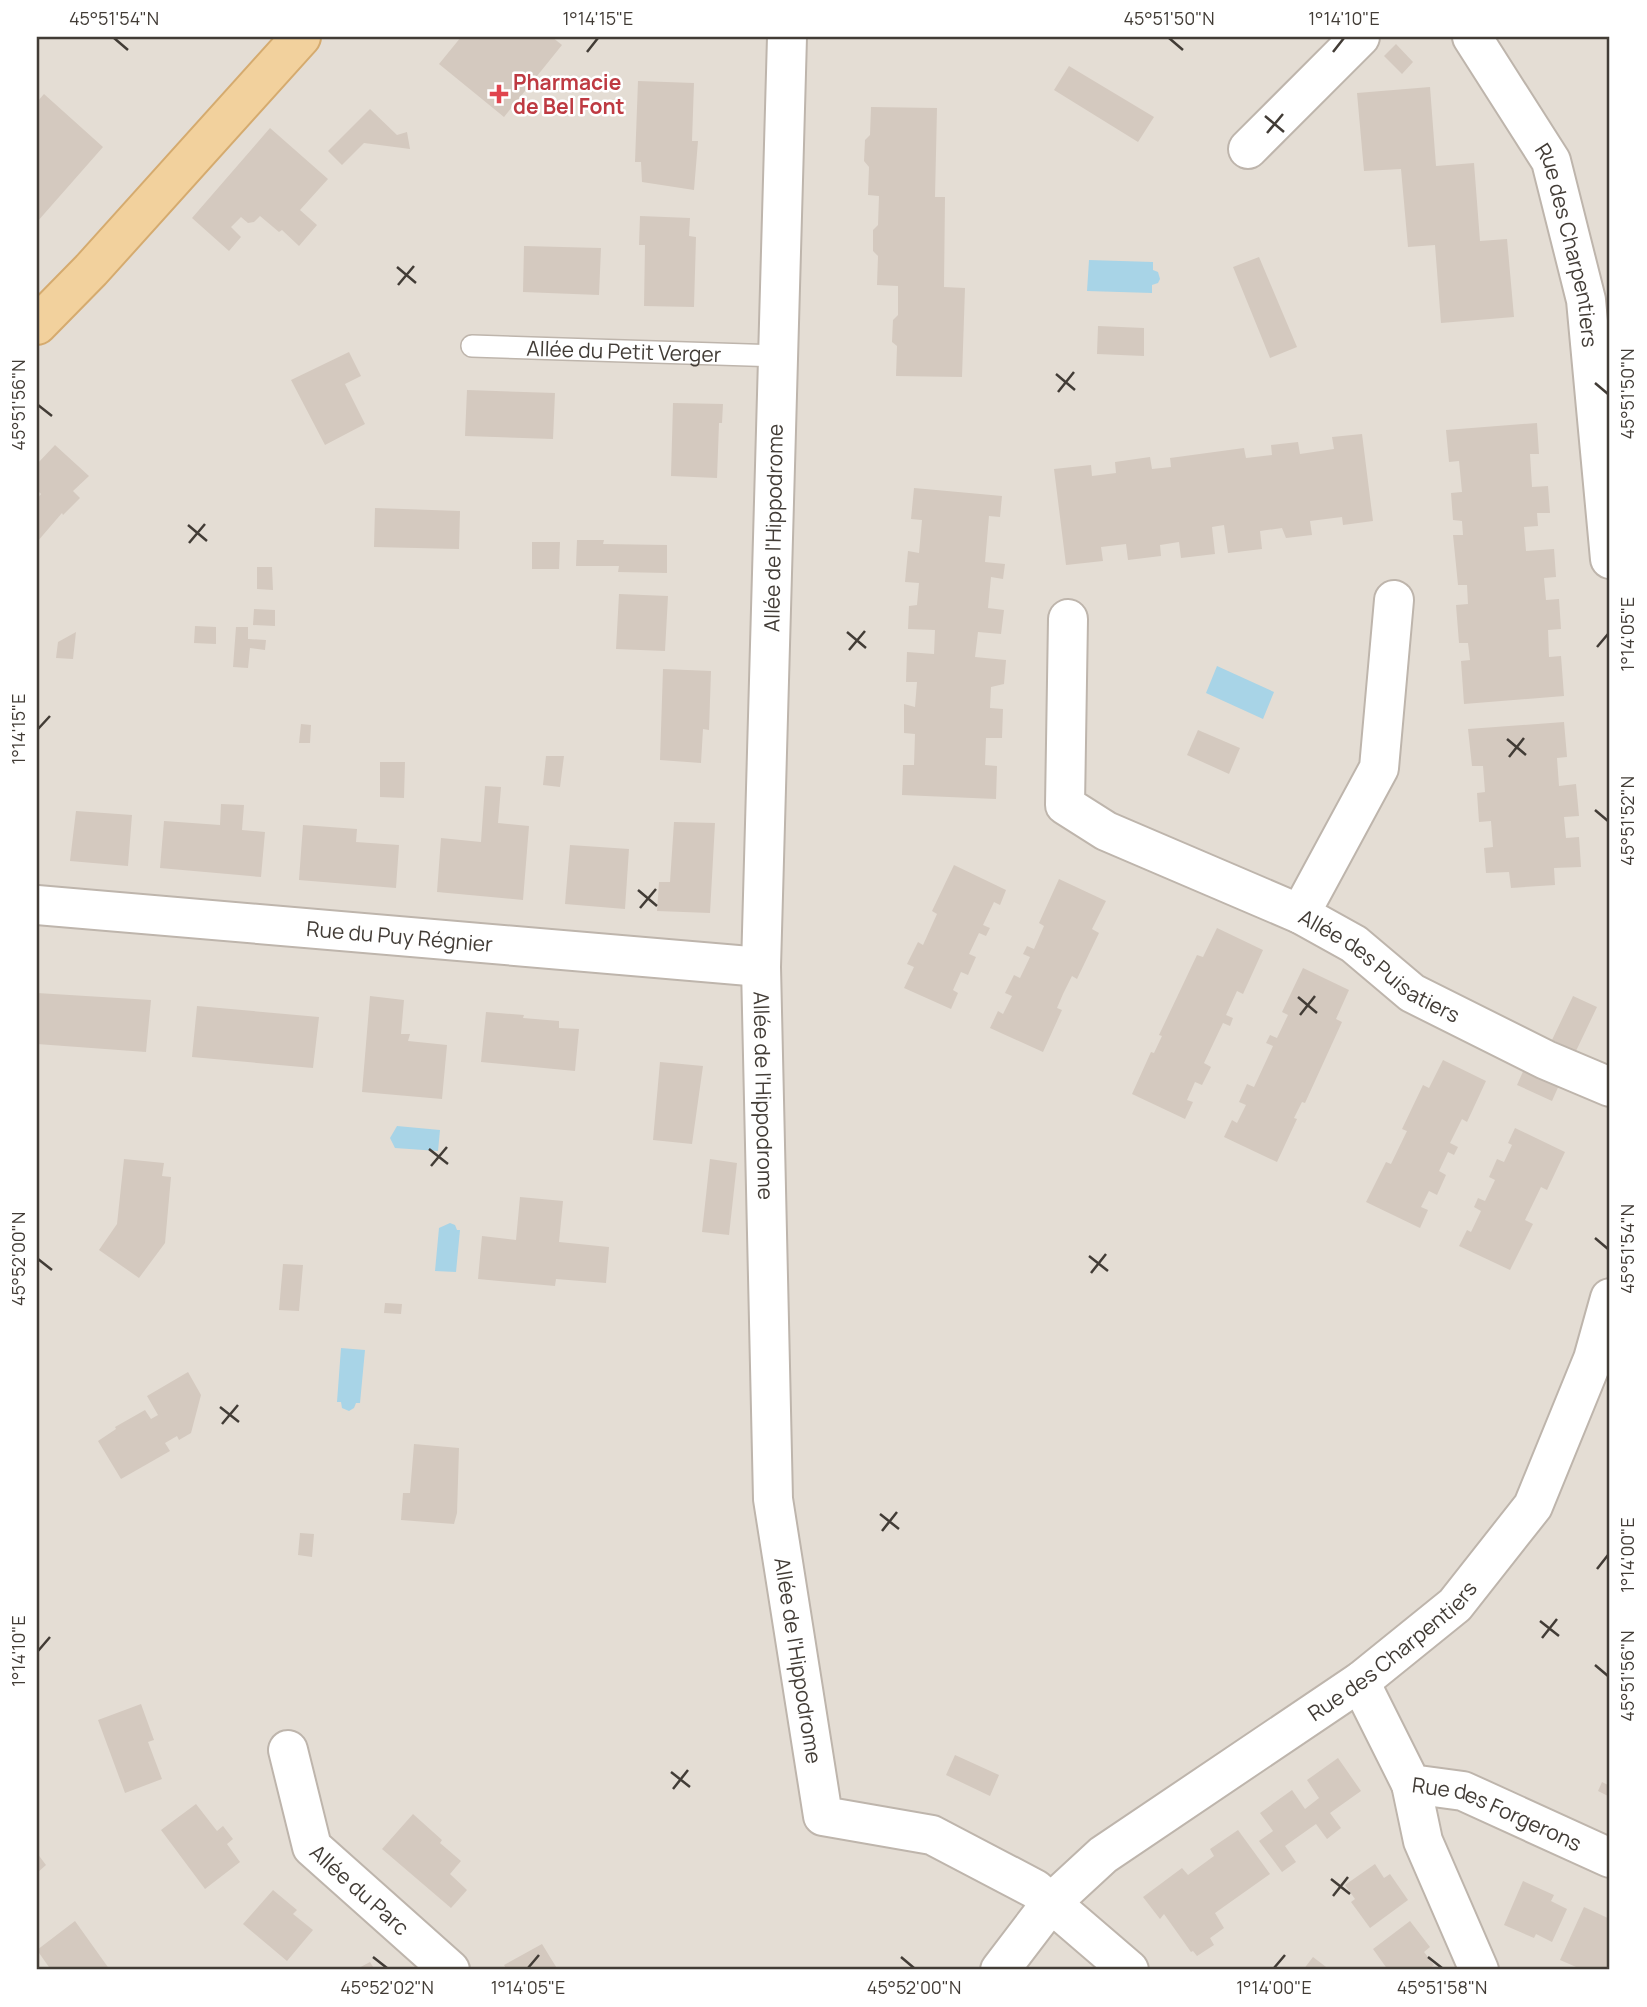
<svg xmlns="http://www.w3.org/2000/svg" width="1647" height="2007" viewBox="0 0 1647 2007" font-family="Manrope,sans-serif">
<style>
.residential{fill:#e4ddd4}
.water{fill:#a8d4e7}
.building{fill:#d4c9bf}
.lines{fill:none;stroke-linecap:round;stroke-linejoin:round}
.service-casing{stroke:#beb5ac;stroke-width:24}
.minor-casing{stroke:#beb5ac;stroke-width:42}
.primary-casing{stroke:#d5ab6f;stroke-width:42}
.service{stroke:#fff;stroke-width:21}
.minor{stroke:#fff;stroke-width:38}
.primary{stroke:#f2d19d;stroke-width:38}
.ticks{fill:none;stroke:#423c36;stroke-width:2.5}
.health-dot{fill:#e0444e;stroke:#fff;stroke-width:2.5}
.labels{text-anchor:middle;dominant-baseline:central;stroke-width:5;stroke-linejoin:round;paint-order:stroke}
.health-label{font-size:21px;font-weight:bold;fill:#be3a42;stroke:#fff;text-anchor:start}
.street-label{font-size:21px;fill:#423c36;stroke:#fff}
.neatline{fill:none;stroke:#423c36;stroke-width:2.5}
.ticks-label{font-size:18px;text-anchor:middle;fill:#423c36}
</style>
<rect width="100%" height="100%" fill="#f0ece5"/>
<path class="residential" d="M37,37H1610V1970H37Z"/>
<path class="water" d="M1089,260L1153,262V270L1158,272L1160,279L1158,283L1152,285V293L1087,291Z
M1217,666L1274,692L1263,719L1206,693Z
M397,1126L440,1130L438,1151L395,1148L390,1138Z
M450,1223L455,1225L457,1230H460L456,1272L435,1271L439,1228Z
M341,1348L365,1350L360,1403H356L354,1408L349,1411L342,1408L341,1402H337Z"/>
<path class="building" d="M461,37H552L562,45L504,117L439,64Z
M1396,44L1413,62L1402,74L1384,56Z
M1069,66L1154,117L1138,142L1054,90Z
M638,81L694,83L692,141H698L694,190L642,182L641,162H635Z
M1430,87L1436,166L1474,163L1480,241L1507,239L1514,317L1441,323L1435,245L1408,247L1401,169L1364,171L1357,93Z
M44,94L103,147L37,222V102Z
M871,107L937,108L935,197H945L944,287L965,288L962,377L896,376L897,346L892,342L893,320L898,315V286L877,285L878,256L873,251V230L878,225L879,196L868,195L869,167L864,161L865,140L870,135Z
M370,109L397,135L407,132L410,149L364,143L342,165L328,151Z
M270,128L328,179L300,210L317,225L299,246L282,230L279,232L260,216L254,222L248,223L241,217L231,227L241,237L229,251L192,218Z
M640,216L690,218L689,236L696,237L694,307L644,306L645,245H639Z
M524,246L601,248L599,295L523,292Z
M1259,257L1297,347L1270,358L1233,267Z
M1098,326L1144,328V356L1097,354Z
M349,352L361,376L345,384L365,424L325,445L291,380Z
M467,390L555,393L553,439L465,436Z
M673,403L723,404L722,423H719L717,478L671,476Z
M1537,423L1539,454H1530L1532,487L1548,486L1550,513H1537L1538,526L1524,527L1526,551L1554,549L1556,577L1544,578L1546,600L1559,599L1561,629L1548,630L1549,657L1561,656L1564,696L1464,704L1461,661L1470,660L1468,643H1459L1456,605L1468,604L1467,585H1458L1453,535H1463L1462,521L1453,520L1451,493L1462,492L1459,461L1449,462L1446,430Z
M1362,434L1373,521L1343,525L1342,517L1310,521L1312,535L1286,538L1282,528L1260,531L1262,549L1228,553L1224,525L1212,527L1215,554L1181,558L1179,542L1160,545L1161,556L1128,560L1126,544L1101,547L1103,561L1066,565L1054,469L1091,465L1092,476L1116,473L1115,462L1150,457L1152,469L1171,467L1170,458L1244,448L1246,458L1272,455L1271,445L1298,442L1300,454L1334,449L1332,437Z
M55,445L89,476L73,491L80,498L63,515L62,513L37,542V497L38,498L41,494L37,490V464Z
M914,488L1002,496L1000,517L989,516L985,562L1005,564L1003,579L991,577L988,608L1004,610L1001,634L978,632L975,657L1006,660L1004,684L991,687L990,708L1003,709L1002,738H986L985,765L997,766L996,799L902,795L903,765H914L915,734L904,733V704L915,707L917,682H906L907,652L934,654L935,630L908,629L909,606L917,605L919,583L905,582L908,551L919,553L922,520L911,519Z
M375,508L460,511L459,549L374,547Z
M577,540H604L603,544L667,545V573L618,572L619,566H576Z
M532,542H560L559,569H532Z
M257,567H272L273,590L257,589Z
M619,594L668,596L665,651L616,649Z
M254,609L275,610V626L253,625Z
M195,626L216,627V644L194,643Z
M236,627H248V639L266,640L265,650L250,648L248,668L233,667Z
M76,632L73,659L56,658L58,642Z
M663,669L711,671L709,730L703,729L701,763L660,760Z
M1564,722L1567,757L1557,758L1559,786L1576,784L1579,816L1564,817L1566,838L1579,837L1581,867L1554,868L1555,885L1511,888L1509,872L1486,873L1484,848L1493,847L1491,821L1479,822L1477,793L1485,792L1483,766H1472L1468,729Z
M301,724L311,725L310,743H299Z
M1198,730L1240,748L1229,774L1187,755Z
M546,756H564L560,787L543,785Z
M380,762H405L404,798L380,797Z
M485,786L501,787L498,823L529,826L523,900L437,892L441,838L481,842Z
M221,804L244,805L242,830L265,832L261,877L160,868L164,821L220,825Z
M76,811L132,815L128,866L70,861Z
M674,822L715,823L710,913L657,911L659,882H670Z
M303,825L357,829L356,842L399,845L396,888L299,880Z
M570,845L629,849L625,909L565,904Z
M954,865L1006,890L1000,905L994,902L983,925L990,928L986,936L979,933L969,954L976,957L968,975L961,972L953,990L958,993L951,1009L904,988L914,967L907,964L918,942L923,945L937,914L932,911Z
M1059,879L1106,901L1092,929L1099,933L1077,979L1072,976L1063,994L1057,1008L1062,1010L1043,1052L990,1028L998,1011L1003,1014L1012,996L1005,993L1014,975L1020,978L1030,957L1023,954L1027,946L1034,949L1044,926L1039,923Z
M1217,928L1263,950L1243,994L1237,991L1226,1015L1233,1018L1230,1026L1223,1023L1204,1063L1211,1067L1202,1085L1195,1082L1187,1100L1193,1102L1185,1119L1132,1094L1151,1052L1154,1053L1162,1036L1159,1035L1197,955L1203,957Z
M1303,968L1349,990L1336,1019L1342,1022L1305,1103L1302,1102L1294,1118L1297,1119L1277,1162L1224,1137L1232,1120L1237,1123L1246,1105L1239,1102L1247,1084L1254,1087L1273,1046L1266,1043L1270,1035L1277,1038L1288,1015L1282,1012Z
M37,993L151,1000L146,1052L37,1044Z
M370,996L404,1000L401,1034H410L408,1041L447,1045L442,1099L362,1092Z
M1573,996L1597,1007L1576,1051L1552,1040Z
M197,1006L319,1017L313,1068L192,1057Z
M486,1012L524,1015L523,1018L559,1021V1028L579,1029L575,1071L481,1062Z
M1443,1060L1486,1081L1467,1122L1462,1119L1450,1143L1458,1147L1454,1155L1448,1152L1439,1171L1446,1175L1437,1195L1429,1191L1421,1207L1428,1210L1420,1228L1366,1202L1386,1162L1391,1164L1407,1131L1402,1129L1423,1085L1429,1088Z
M660,1062L703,1066L692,1144L653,1140Z
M1525,1067L1560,1083L1552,1101L1517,1085Z
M1515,1128L1565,1152L1547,1190L1541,1187L1525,1220L1533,1224L1510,1270L1459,1246L1467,1230L1471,1232L1481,1211L1474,1207L1478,1198L1485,1201L1495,1180L1489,1177L1497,1159L1504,1162L1512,1145L1508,1143Z
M124,1159L164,1163L162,1176L171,1177L165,1243L139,1278L99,1250L117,1224Z
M710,1159L737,1163L729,1235L702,1232Z
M520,1197L563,1201L559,1242L609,1247L606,1283L556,1279L555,1286L478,1279L482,1236L516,1240Z
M283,1264L303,1265L299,1311L279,1310Z
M385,1303L402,1304L401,1314L384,1313Z
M188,1372L201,1395L191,1433L179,1440L177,1436L165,1443L170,1451L121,1479L98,1441L116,1429L115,1427L145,1410L151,1419L158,1415L147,1396Z
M414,1444L459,1448L457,1513L454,1524L401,1520L403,1493H410Z
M300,1533L314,1534L312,1557L298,1555Z
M141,1704L154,1740L148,1742L162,1779L125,1793L98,1720Z
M955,1755L999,1775L990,1796L946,1775Z
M1338,1758L1361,1791L1330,1813L1341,1828L1327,1839L1316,1824L1285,1846L1296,1862L1282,1872L1259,1841L1273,1831L1260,1813L1292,1790L1305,1809L1319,1798L1307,1780Z
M1602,1782L1610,1786V1797L1598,1791Z
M196,1804L217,1831L223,1826L233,1839L227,1844L240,1862L205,1889L161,1830Z
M413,1814L442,1840L440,1843L461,1861L450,1874L467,1890L451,1908L382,1849Z
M1238,1830L1270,1874L1215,1913L1224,1928L1210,1938L1214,1945L1197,1956L1193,1951L1191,1952L1164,1914L1160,1919L1143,1897L1182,1868L1188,1875L1214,1856L1210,1849Z
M37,1853L46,1865L37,1873Z
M1375,1864L1384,1878L1390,1874L1408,1900L1370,1928L1351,1902L1355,1899L1345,1885Z
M1523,1881L1554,1895L1551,1901L1567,1909L1552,1942L1536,1934L1534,1938L1504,1925Z
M273,1890L297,1910L293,1914L313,1930L287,1961L243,1924Z
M1584,1907L1610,1919V1970H1583L1560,1960Z
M75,1921L110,1970H51L37,1950Z
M1410,1921L1430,1947L1424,1952L1434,1965L1427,1970H1388L1373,1949Z
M542,1944L558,1970H507L504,1965Z
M1313,1957L1330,1970H1303Z
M370,1962L375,1970H355Z"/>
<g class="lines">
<defs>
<g id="service">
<path id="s1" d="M472,346L777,356"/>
</g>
<g id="minor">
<path id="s2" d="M787,37L761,967L773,1499L823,1816L932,1835L1035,1889L1051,1903L1000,1970"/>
<path id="s3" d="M1472,37L1551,161L1586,300L1610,559"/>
<path d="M1248,149L1360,37"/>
<path id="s4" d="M1394,600L1379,768L1300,914L1354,944L1412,993L1546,1060L1610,1087"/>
<path d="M1068,619L1065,805L1106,831L1300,914"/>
<path id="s5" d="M37,905L761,967"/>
<path id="s6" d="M1361,1681L1367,1696L1411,1784L1463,1791L1610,1858"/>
<path id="s7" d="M288,1750L312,1847L450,1970"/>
<path d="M1411,1784L1423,1841L1479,1970"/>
<path id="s8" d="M1129,1970L1051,1903L1103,1855L1361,1681L1455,1605L1533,1506L1593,1359L1610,1298"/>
</g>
<path id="primary" d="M37,325L91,270L301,37"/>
</defs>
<use href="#service" class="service-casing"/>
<use href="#minor" class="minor-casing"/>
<use href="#primary" class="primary-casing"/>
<use href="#service" class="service"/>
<use href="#minor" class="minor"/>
<use href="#primary" class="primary"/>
</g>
<path class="ticks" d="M114,38L128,50M1169,38L1183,50M587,52L598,38M1333,52L1344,38M1265,116L1284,132M1267,133L1283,114M397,267L416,283M398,285L414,266M1056,374L1075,390M1595,383L1608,394M1058,392L1074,372M38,405L52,416M188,525L207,541M189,543L205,524M847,632L866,648M1597,647L1608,634M849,650L865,631M38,729L50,716M1507,739L1526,755M1509,757L1524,738M1595,810L1608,821M638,890L657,906M640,908L656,889M1298,997L1317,1013M1300,1015L1315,996M429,1149L448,1164M431,1166L447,1147M1595,1238L1608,1249M1089,1256L1108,1271M38,1259L52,1270M1091,1273L1106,1254M220,1407L239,1422M222,1424L238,1405M880,1514L899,1529M882,1531L897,1512M1597,1569L1608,1555M1540,1621L1559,1636M1542,1638L1557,1619M38,1651L50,1637M1595,1665L1608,1676M671,1772L690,1787M673,1789L688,1770M1331,1879L1350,1894M1333,1896L1348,1877M373,1957L387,1968M901,1957L914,1968M1428,1957L1442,1968M528,1968L539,1955M1274,1968L1285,1955"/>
<path class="health-dot" d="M495.5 83.5h7v7h7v7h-7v7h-7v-7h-7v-7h7z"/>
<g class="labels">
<g class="health-label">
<text x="513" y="82">Pharmacie<tspan x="513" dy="24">de Bel Font</tspan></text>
</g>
<g class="street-label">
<text stroke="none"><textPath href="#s3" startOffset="233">Rue des Charpentiers</textPath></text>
<text stroke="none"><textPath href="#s1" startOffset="152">Allée du Petit Verger</textPath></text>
<text transform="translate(773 528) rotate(-89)">Allée de l'Hippodrome</text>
<text stroke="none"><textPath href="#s5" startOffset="364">Rue du Puy Régnier</textPath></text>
<text stroke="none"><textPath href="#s4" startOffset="430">Allée des Puisatiers</textPath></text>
<text stroke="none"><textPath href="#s2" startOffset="1059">Allée de l'Hippodrome</textPath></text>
<text stroke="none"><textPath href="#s8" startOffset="528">Rue des Charpentiers</textPath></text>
<text stroke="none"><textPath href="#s2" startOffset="1626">Allée de l'Hippodrome</textPath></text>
<text stroke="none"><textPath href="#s6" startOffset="206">Rue des Forgerons</textPath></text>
<text stroke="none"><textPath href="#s7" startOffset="164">Allée du Parc</textPath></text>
</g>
</g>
<rect width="1647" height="2007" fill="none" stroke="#ffffff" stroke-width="77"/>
<rect x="38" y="38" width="1570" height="1930" class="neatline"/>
<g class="ticks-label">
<text x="114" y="25">45°51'54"N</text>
<text x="598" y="25">1°14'15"E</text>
<text x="1169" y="25">45°51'50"N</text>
<text x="1344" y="25">1°14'10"E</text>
<text transform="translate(1628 394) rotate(-90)" y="6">45°51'50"N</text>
<text transform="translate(19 405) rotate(-90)" y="6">45°51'56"N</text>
<text transform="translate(1628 634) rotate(-90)" y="6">1°14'05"E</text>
<text transform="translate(19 729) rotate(-90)" y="6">1°14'15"E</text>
<text transform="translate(1628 821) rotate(-90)" y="6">45°51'52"N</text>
<text transform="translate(1628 1249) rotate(-90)" y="6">45°51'54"N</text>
<text transform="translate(19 1259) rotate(-90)" y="6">45°52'00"N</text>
<text transform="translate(1628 1555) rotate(-90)" y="6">1°14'00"E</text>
<text transform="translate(19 1651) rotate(-90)" y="6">1°14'10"E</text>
<text transform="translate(1628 1676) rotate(-90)" y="6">45°51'56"N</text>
<text x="387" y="1994">45°52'02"N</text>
<text x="528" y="1994">1°14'05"E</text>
<text x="914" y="1994">45°52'00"N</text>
<text x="1274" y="1994">1°14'00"E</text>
<text x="1442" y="1994">45°51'58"N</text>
</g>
</svg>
